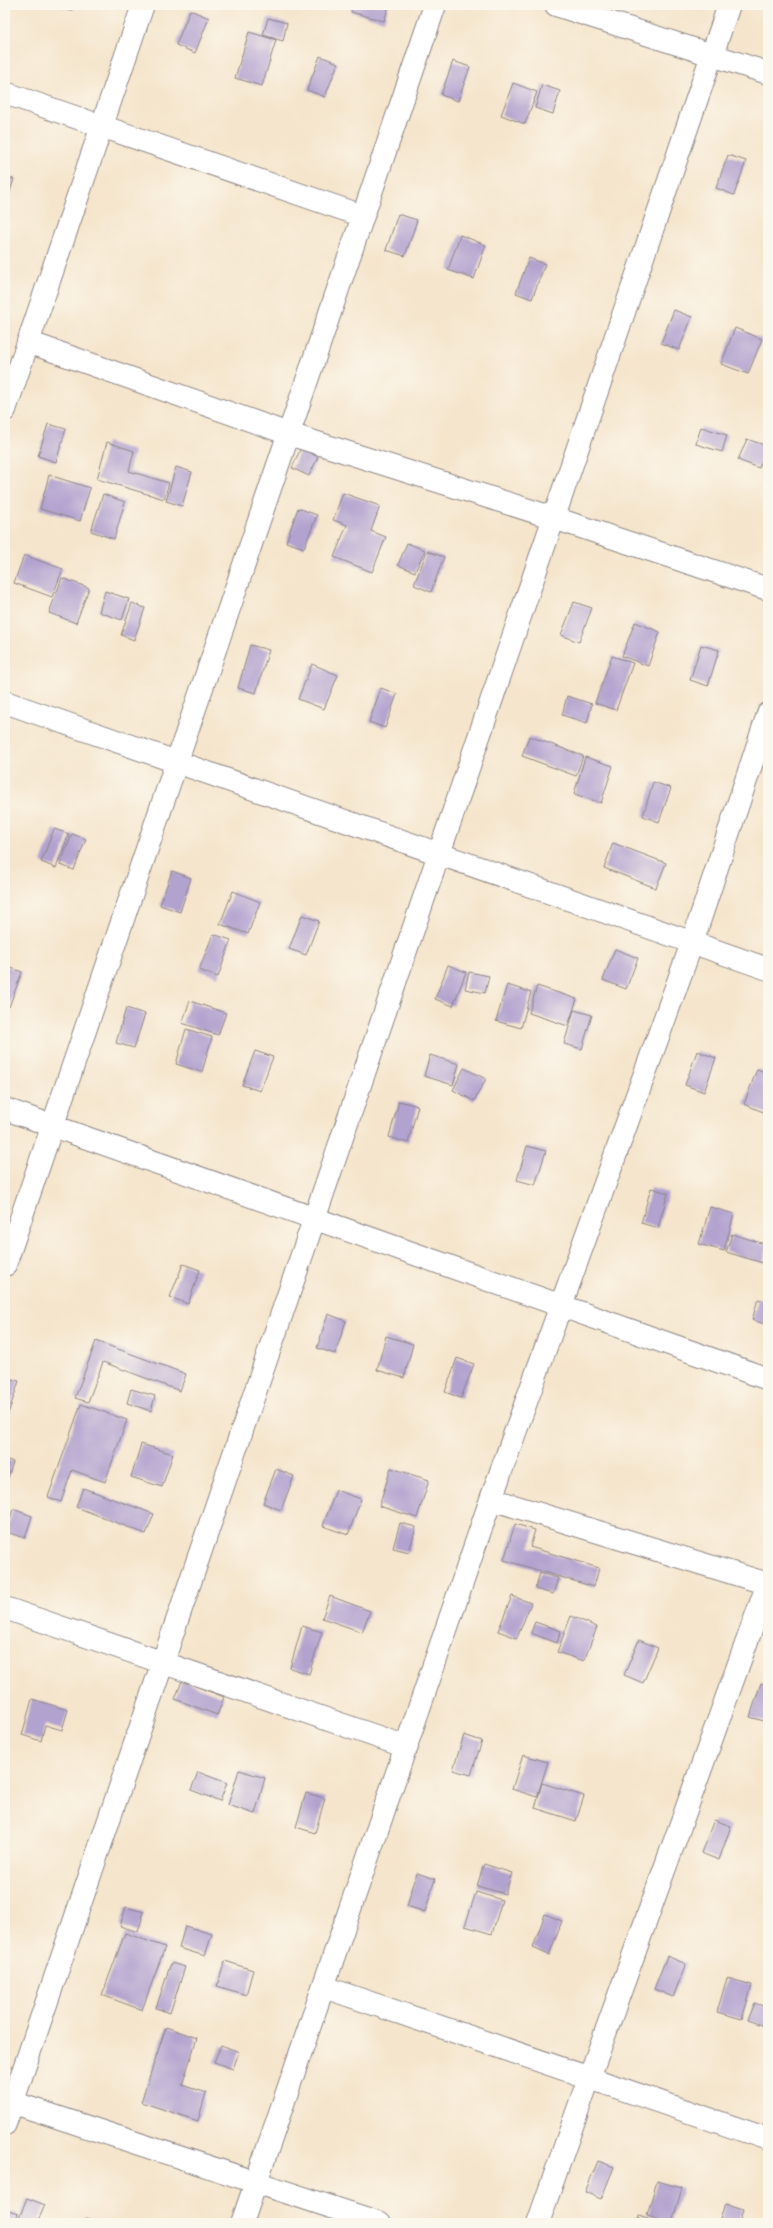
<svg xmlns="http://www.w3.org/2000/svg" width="773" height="2228" viewBox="0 0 773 2228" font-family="'EB Garamond',serif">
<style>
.building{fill:#b2a2cf}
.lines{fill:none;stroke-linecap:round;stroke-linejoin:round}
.minor-casing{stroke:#8c8484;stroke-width:24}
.minor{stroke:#fff;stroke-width:22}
</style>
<rect width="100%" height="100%" fill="#fbf7ec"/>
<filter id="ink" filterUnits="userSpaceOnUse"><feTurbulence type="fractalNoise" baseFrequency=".025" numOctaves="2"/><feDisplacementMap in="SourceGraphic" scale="8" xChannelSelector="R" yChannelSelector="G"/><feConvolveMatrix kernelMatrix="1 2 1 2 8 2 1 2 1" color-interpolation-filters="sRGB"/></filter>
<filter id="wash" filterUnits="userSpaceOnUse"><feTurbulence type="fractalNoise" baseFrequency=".012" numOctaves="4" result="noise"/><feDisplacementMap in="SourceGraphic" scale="16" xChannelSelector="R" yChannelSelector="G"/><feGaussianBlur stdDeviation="0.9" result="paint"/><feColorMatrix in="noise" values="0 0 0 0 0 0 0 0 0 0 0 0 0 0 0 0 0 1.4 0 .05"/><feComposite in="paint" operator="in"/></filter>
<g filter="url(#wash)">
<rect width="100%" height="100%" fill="#f5e5cc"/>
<g id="blocks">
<path class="building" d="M57,5H74L72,10Z
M353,5H389L384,21L351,12Z
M190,10L209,18L195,53L176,45Z
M268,18L287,23L283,41L263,35Z
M249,32L276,40L262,86L235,78Z
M320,56L338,63L325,97L307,90Z
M453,61L470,67L458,101L441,95Z
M513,83L537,92L525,124L501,115Z
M542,85L560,91L553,114L535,108Z
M728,155L746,161L734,195L716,188Z
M5,177L14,179L5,208Z
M398,214L417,220L405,256L386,250Z
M460,235L486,245L474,279L448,270Z
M529,258L545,264L532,299L516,293Z
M674,310L692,317L679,350L661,343Z
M735,328L762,339L748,374L721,364Z
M48,424L66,429L56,462L38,456Z
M701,427L727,435L722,452L696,444Z
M747,439L767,446L759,468L738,460Z
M107,442L134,451L129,471L169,483L164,499L97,479Z
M301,448L318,457L309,476L292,468Z
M768,453V469L762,467Z
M176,467L192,472L182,506L166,501Z
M49,475L90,488L80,521L40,509Z
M343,493L380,506L371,531L386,537L372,572L334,557L347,525L333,520Z
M103,494L125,502L114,539L91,531Z
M298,508L317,515L304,548L286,542Z
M407,543L425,550L415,572L398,565Z
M427,551L444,557L431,592L414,585Z
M24,555L63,569L52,597L14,583Z
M62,578L89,588L76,623L49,613Z
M105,591L129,599L122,620L99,612Z
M574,602L592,608L579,642L561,635Z
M132,603L145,608L134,640L121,635Z
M635,622L660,632L648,666L622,656Z
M250,645L269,650L256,693L238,688Z
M701,645L719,650L708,686L690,680Z
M612,656L633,663L616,710L595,703Z
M312,664L338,675L324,709L298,699Z
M381,688L397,694L385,728L369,722Z
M567,696L592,704L587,723L562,715Z
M529,736L583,756L576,776L522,756Z
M585,757L613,766L601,803L574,794Z
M653,782L671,788L659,822L643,816Z
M54,829L69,834L56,868L41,862Z
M72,834L86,839L74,870L60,865Z
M613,843L666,863L656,888L604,868Z
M172,871L191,878L180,912L160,905Z
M233,891L260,902L248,934L220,924Z
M302,915L319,921L306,955L289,949Z
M213,934L231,940L218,977L199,970Z
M615,949L638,958L626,989L603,980Z
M448,965L466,972L453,1006L435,999Z
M6,966L22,972L9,1007L5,1005Z
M469,972L489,976L485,993L465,989Z
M507,985L531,992L521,1028L496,1021Z
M537,986L577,999L568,1026L529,1013Z
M190,1001L226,1013L218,1035L182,1023Z
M126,1008L145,1014L134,1048L116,1043Z
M574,1010L592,1015L582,1049L564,1044Z
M186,1029L212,1037L202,1072L176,1064Z
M255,1051L273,1057L260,1091L242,1085Z
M697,1051L716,1058L704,1092L685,1085Z
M430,1055L459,1064L453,1085L424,1076Z
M464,1068L486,1079L474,1101L453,1090Z
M757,1069L768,1073V1114L744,1104Z
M399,1101L418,1106L408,1143L389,1137Z
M527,1146L546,1151L535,1185L517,1180Z
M651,1188L668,1193L658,1228L641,1223Z
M710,1207L734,1214L724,1251L699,1244Z
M732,1234L768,1245L763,1263L726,1252Z
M183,1264L200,1270L188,1304L170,1297Z
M758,1299L768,1302V1325L752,1320Z
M328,1314L346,1321L335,1354L317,1348Z
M386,1336L413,1344L404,1378L377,1370Z
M96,1341L186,1374L180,1391L103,1362L88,1402L75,1398Z
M457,1358L474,1364L461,1398L445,1392Z
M5,1377L19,1381L7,1417H5Z
M131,1389L155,1396L151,1411L127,1403Z
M81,1404L127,1420L105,1482L72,1470L61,1502L48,1497Z
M141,1444L173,1454L162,1487L131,1477Z
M5,1459L13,1462L8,1478L5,1477Z
M391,1468L429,1480L417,1518L379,1506Z
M276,1469L294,1476L281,1510L263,1503Z
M83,1488L154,1514L146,1534L76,1507Z
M336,1490L361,1499L348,1535L323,1526Z
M13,1509L32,1516L25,1538L6,1532Z
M400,1523L416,1527L409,1552L393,1548Z
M515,1524L535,1530L530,1547L599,1568L594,1587L504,1560Z
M540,1573L558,1578L553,1594L535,1589Z
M330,1596L370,1611L362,1632L322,1618Z
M512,1596L531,1603L517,1638L498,1631Z
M571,1616L597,1627L584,1661L557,1652Z
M535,1622L561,1631L557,1643L531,1633Z
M302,1626L322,1632L309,1674L290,1668Z
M639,1640L658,1648L643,1683L624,1675Z
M182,1681L224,1697L217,1715L175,1699Z
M761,1683L768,1685L767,1722L750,1717Z
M32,1699L68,1710L62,1730L45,1725L41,1741L22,1735Z
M464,1735L482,1741L471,1775L453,1770Z
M523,1755L548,1762L537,1797L512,1789Z
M239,1770L265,1778L255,1814L228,1805Z
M198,1772L227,1783L220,1801L191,1790Z
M542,1783L584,1796L576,1821L535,1808Z
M306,1793L325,1798L315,1833L296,1827Z
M714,1820L731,1826L719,1860L701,1853Z
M484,1864L512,1873L505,1894L477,1886Z
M417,1873L435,1879L425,1912L407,1906Z
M476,1892L502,1900L492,1934L465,1926Z
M126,1907L144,1912L138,1932L120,1926Z
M545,1914L562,1921L549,1955L533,1948Z
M185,1926L212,1934L205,1956L179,1948Z
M125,1933L165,1947L142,2010L102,1995Z
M667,1956L686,1964L673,1997L654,1989Z
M225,1961L253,1970L246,1995L217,1986Z
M171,1963L185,1967L170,2013L156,2008Z
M727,1978L752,1985L742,2019L717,2012Z
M755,2003L768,2008V2027L748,2020Z
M166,2027L197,2038L182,2085L206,2093L198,2121L141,2102Z
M221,2045L239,2052L233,2069L214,2062Z
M598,2161L614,2167L601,2199L585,2192Z
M657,2181L682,2188L672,2223L647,2215Z
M27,2198L45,2205L37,2223H17Z
M725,2203L743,2209L739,2223H719Z
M5,2210L18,2214L15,2223H5Z
M640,2216L659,2223H637Z
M86,2218L101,2223H84Z"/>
</g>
</g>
<g filter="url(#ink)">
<use href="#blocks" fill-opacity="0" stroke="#8c8484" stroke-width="1"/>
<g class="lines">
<defs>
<path id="minor" d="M556,5L768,73
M5,93L363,216
M28,342L289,434L554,518L768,589
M5,410L143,5
M5,702L768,969
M5,1109L768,1379
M5,1265L435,5
M491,1499L768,1584
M5,1608L407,1747
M324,1987L768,2139
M5,2100L380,2223
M5,2124L729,5
M242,2223L491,1499L692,943L768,714
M538,2223L589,2078L768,1583"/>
</defs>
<use href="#minor" class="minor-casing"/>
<use href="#minor" class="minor"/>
</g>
</g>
<rect width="773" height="2228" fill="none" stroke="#fbf7ec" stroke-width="20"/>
</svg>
